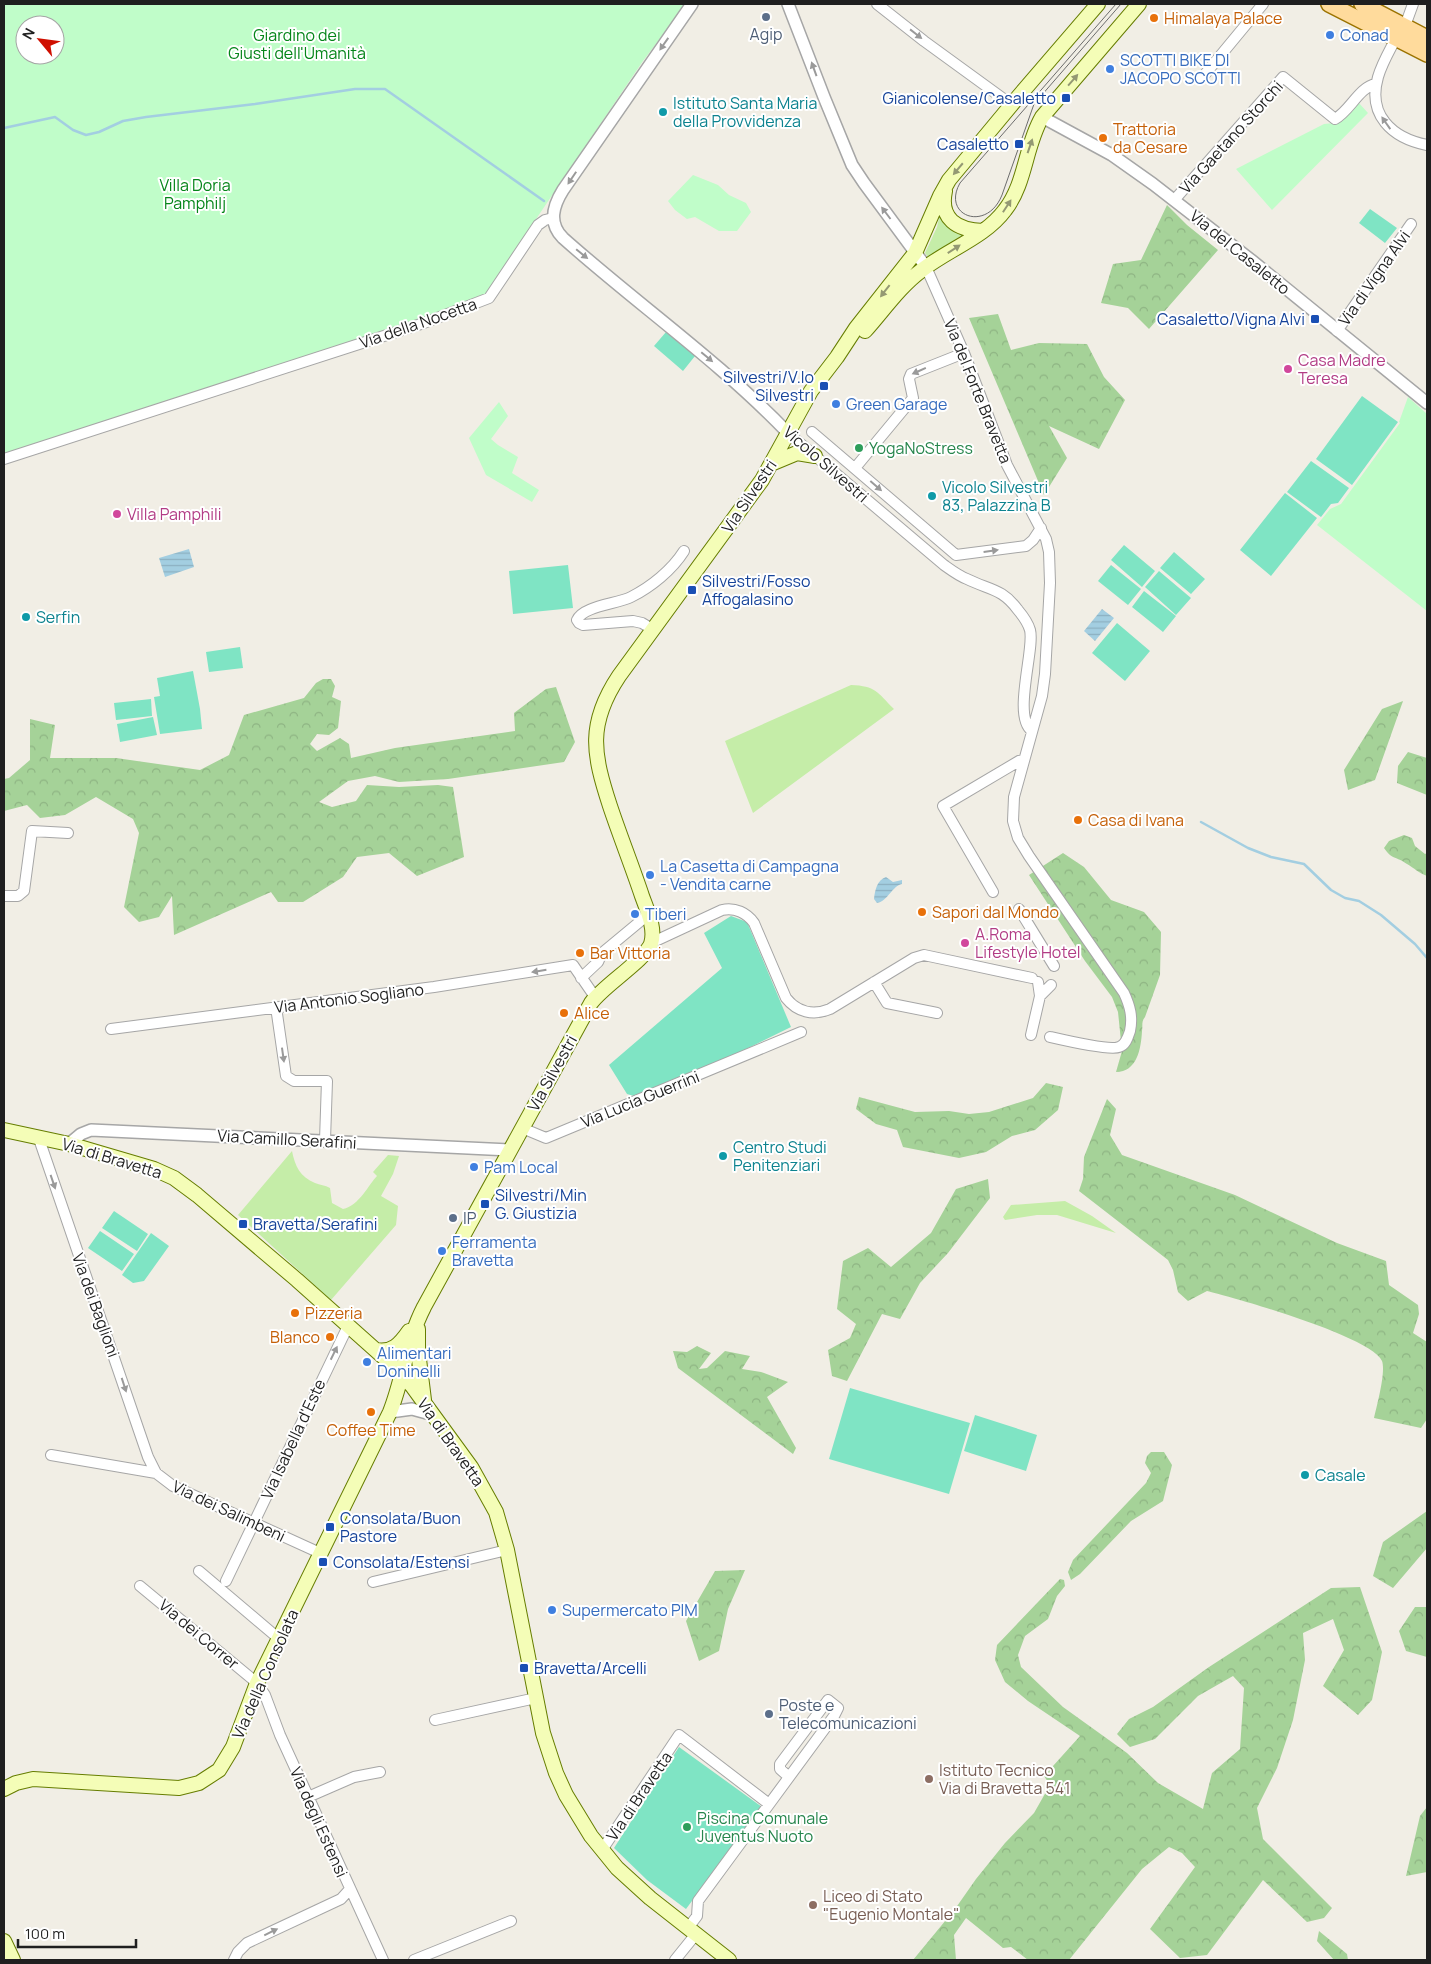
<svg xmlns="http://www.w3.org/2000/svg" width="1431" height="1964" viewBox="0 0 1431 1964" font-family="Manrope,sans-serif">
<style>
.grass{fill:#c5eda8}
.forest{fill:url(#forest-crowns)}
.park{fill:#c0fdc9;fill-rule:evenodd}
.pitch{fill:#7fe4c4}
.water{fill:url(#water-rules)}
.lines{fill:none;stroke-linecap:round;stroke-linejoin:round}
.stream{stroke:#a3cee1;stroke-width:2.5}
.minor-casing{stroke:#a6a6a6;stroke-width:12}
.tertiary-casing{stroke:#a6a6a6;stroke-width:14}
.secondary-casing{stroke:#667d00;stroke-width:16}
.primary-casing{stroke:#9b7300;stroke-width:18}
.minor{stroke:#fff;stroke-width:10}
.tertiary{stroke:#fff;stroke-width:11}
.secondary{stroke:#f4fdb7;stroke-width:14}
.primary{stroke:#ffdb9c;stroke-width:15}
.tram{stroke:#6d6d6d;stroke-width:1}
.oneway{fill:#9a9a9a}
.oneway2{fill:#949973}
.service-dot{fill:#5c6f8a;stroke:#fff;stroke-width:2}
.food-dot{fill:#e8710a;stroke:#fff;stroke-width:2}
.shop-dot{fill:#3f7fe0;stroke:#fff;stroke-width:2}
.transit-dot{fill:#1a4fb4;stroke:#fff;stroke-width:2}
.culture-dot{fill:#0f9aa8;stroke:#fff;stroke-width:2}
.hotel-dot{fill:#d1479c;stroke:#fff;stroke-width:2}
.leisure-dot{fill:#2e9e5b;stroke:#fff;stroke-width:2}
.education-dot{fill:#8d6e63;stroke:#fff;stroke-width:2}
.labels{text-anchor:middle;dominant-baseline:central;stroke-width:4;stroke-linejoin:round;paint-order:stroke}
.food-label{font-size:16px;fill:#c56008;stroke:#fff;text-anchor:start}
.service-label{font-size:16px;fill:#4e5e75;stroke:#fff;text-anchor:start}
.park-label{font-size:16px;fill:#058519;stroke:#fff}
.shop-label{font-size:16px;fill:#366cbe;stroke:#fff;text-anchor:start}
.transit-label{font-size:16px;fill:#164399;stroke:#fff;text-anchor:start}
.culture-label{font-size:16px;fill:#0d838f;stroke:#fff;text-anchor:start}
.street-label{font-size:16px;fill:#1f1f1f;stroke:#fff}
.hotel-label{font-size:16px;fill:#b23c85;stroke:#fff;text-anchor:start}
.leisure-label{font-size:16px;fill:#27864d;stroke:#fff;text-anchor:start}
.education-label{font-size:16px;fill:#785e54;stroke:#fff;text-anchor:start}
</style>
<defs>
<pattern id="forest-crowns" width="20" height="18" patternUnits="userSpaceOnUse" patternTransform="scale(1.25)"><rect width="20" height="18" fill="#a5d298"/><path d="M2 6a3 3 0 1 1 6 0M12 15a3 3 0 1 1 6 0" fill="none" stroke="#8eb483"/></pattern>
<pattern id="water-rules" width="6" height="5" patternUnits="userSpaceOnUse" patternTransform="scale(1.25)"><rect width="6" height="5" fill="#a3cee1"/><path d="M0 2.5h6" fill="none" stroke="#8cb0c1"/></pattern>
</defs>
<rect width="100%" height="100%" fill="#f1eee5"/>
<path class="grass" d="M940,213L964,234L928,257L925,253L937,227Z
M851,685C876,686 877,692 894,709L753,813L725,741Z
M292,1151C295,1166 300,1177 315,1183C320,1185 325,1185 330,1188L332,1203L343,1209C359,1206 369,1184 377,1176L373,1172L388,1155L399,1156L393,1174L381,1196L398,1206L396,1225L331,1300L238,1215Z
M1065,1201L1092,1216L1116,1233L1057,1215H1037L1005,1220L1003,1217L1011,1205Z"/>
<path class="forest" d="M1167,205L1187,225L1218,250L1149,329L1128,308L1101,303L1113,264L1141,260Z
M998,314L1011,350L1039,343L1087,344L1104,377L1125,400L1099,449L1049,426L1067,458L1044,495L969,318Z
M323,679H331L335,686L332,697L341,701L338,728L329,735L317,734L310,744L317,751L340,738L349,744L351,758L395,748L515,731L514,713L546,689L556,687L575,742L564,762L448,779L399,782L375,776L348,781L319,802L332,807L356,801L367,785L399,787L438,785L453,787L464,857L417,876L389,853L357,857L343,877L303,902H278L271,892L174,935L172,896L159,917L139,922L124,907L139,833L133,819L96,797L65,815L40,818L27,805L4,811V779L9,778L30,760V719L55,725L50,758H116L200,770L229,755L244,715L304,698L316,683Z
M1403,701L1375,780L1348,790L1344,770L1382,709Z
M1408,752L1427,758V795L1397,783L1398,766Z
M1404,835L1412,838L1415,846L1425,854L1427,853V876C1419,873 1414,868 1407,864C1396,856 1392,860 1384,848L1389,841Z
M1063,853L1084,867L1111,900L1144,912L1161,932L1160,975L1145,1017C1141,1022 1143,1025 1142,1031C1141,1049 1137,1072 1116,1072L1122,1051L1118,1012L1112,997L1085,961L1029,875Z
M1046,1083L1063,1087L1058,1110L1035,1130L1012,1136L986,1152L959,1158L903,1147L897,1130L876,1124L856,1109L859,1097L915,1112L949,1111L969,1114L989,1112L1033,1098Z
M1107,1099L1116,1109L1110,1135L1122,1155L1235,1195L1337,1243L1386,1261L1389,1285L1418,1305L1419,1314L1413,1333L1427,1342V1419L1421,1428L1374,1418C1377,1405 1386,1372 1382,1361C1372,1337 1236,1298 1207,1291L1188,1301L1178,1292L1173,1270L1168,1260L1079,1191L1083,1179L1084,1157Z
M988,1179L990,1198L948,1253L920,1283L900,1319L882,1314L847,1381L832,1376L828,1350L850,1338L856,1324L837,1309L843,1261L868,1248L891,1267L931,1233L956,1189Z
M697,1346L711,1353L699,1369L707,1368L725,1351L750,1356L742,1369L761,1372L788,1382L767,1397L796,1448L793,1454L678,1368L673,1351L687,1352Z
M1151,1452H1164L1172,1465L1163,1501L1131,1521L1080,1574L1071,1580L1068,1572L1073,1560L1146,1483L1151,1473L1145,1463L1147,1456Z
M1427,1511V1548L1393,1588L1373,1576L1383,1542Z
M745,1570L728,1609L719,1651L699,1661L686,1621L715,1571Z
M1060,1579L1064,1580L1065,1586L1057,1596L1048,1619L1025,1636L1018,1655L1021,1667L1063,1707L1127,1753L1158,1783L1203,1809L1212,1773L1240,1749L1244,1688L1233,1676L1198,1696L1155,1739L1130,1747L1117,1734L1129,1719L1153,1707L1209,1667L1331,1588L1360,1587L1382,1652L1372,1700L1358,1715L1323,1686L1344,1650L1333,1619L1303,1633L1305,1660L1293,1720L1277,1768L1257,1808L1263,1839L1332,1908L1324,1918L1307,1922L1263,1880L1207,1955L1180,1958L1150,1929L1195,1867L1182,1853L1169,1847L1142,1869L1069,1960H1028L1011,1947L1003,1948L966,1918L954,1935L956,1960H913L955,1909L976,1879L1005,1843L1034,1813L1050,1785L1044,1776L1080,1736L1028,1701L1005,1682L995,1660L997,1645Z
M1415,1607H1427V1657L1406,1651L1399,1631Z
M1427,1807V1872L1406,1876L1420,1816Z
M1319,1931L1347,1954L1348,1960H1334L1317,1941Z"/>
<path class="park" d="M4,4H686L643,61L486,293L473,302L4,455ZM25,25H55V55H25Z
M1358,102L1368,113L1272,210L1236,169L1324,124L1334,123Z
M693,175L718,185L729,195L746,203L751,212L737,231H719L695,217L687,219L675,210L668,201Z
M1408,397L1427,414V611L1317,525L1330,509L1341,504L1400,423L1399,422Z
M499,402L508,416L491,439L498,445L518,457L512,473L539,490L532,502L486,475L469,438Z"/>
<path class="pitch" d="M1370,209L1397,228L1385,243L1359,223Z
M666,332L695,356L683,371L654,346Z
M1362,396L1398,422L1352,485L1316,459Z
M1311,461L1349,488L1338,503L1331,504L1321,517L1287,492Z
M1285,493L1317,518L1271,576L1240,550Z
M1124,545L1155,571L1142,587L1111,560Z
M1174,552L1205,579L1191,594L1160,568Z
M568,565L573,608L513,614L509,571Z
M1111,565L1141,589L1128,605L1098,581Z
M1159,571L1191,598L1176,615L1145,587Z
M1144,591L1176,616L1163,632L1132,607Z
M1117,623L1150,651L1125,681L1092,653Z
M240,647L243,668L209,672L206,652Z
M193,671L200,709L202,729L160,734L154,697L160,696L157,678Z
M151,699L152,716L116,720L114,703Z
M153,717L157,735L120,742L117,724Z
M731,916L747,922L791,1027L726,1059L634,1096L627,1094L609,1065L722,968L704,933Z
M114,1211L148,1234L137,1251L102,1228Z
M100,1231L134,1254L122,1271L88,1248Z
M151,1233L169,1246L144,1281L133,1283L122,1275Z
M850,1388L970,1423L949,1494L829,1459Z
M975,1415L1037,1435L1026,1471L964,1451Z
M679,1747L762,1807L686,1909L647,1880L614,1848Z"/>
<path class="water" d="M189,549L194,567L165,577L159,558Z
M1102,609L1114,618L1095,641L1084,631Z
M886,877L893,882L902,880V884C892,886 888,901 877,903L874,899C875,890 877,880 886,877Z"/>
<g class="lines">
<path class="stream" d="M4,128L55,117L73,130L86,135L99,132L123,121L146,117L255,104L355,89H385L544,201
M1201,822L1248,848L1271,857L1304,864L1331,890L1345,898L1359,901L1381,915L1415,944L1427,958"/>
<defs>
<path id="minor" d="M877,4L924,41L1012,105
M1405,26L1413,4
M1396,38C1390,50 1382,63 1378,77C1367,115 1392,138 1427,145
M1201,79L1263,4
M1176,198L1283,77L1335,119C1350,111 1359,87 1376,84
M926,267L964,353L1007,465L1046,539L1049,552L1050,583L1045,674L1042,696L1014,797L1013,821L1018,838L1029,856L1124,993C1130,1006 1133,1017 1130,1031C1128,1037 1126,1045 1119,1047C1110,1051 1063,1040 1050,1037
M1337,331L1411,224
M812,432L956,555L1026,546L1033,540L1041,528
M788,433L944,565C951,570 959,576 967,579C989,590 1002,588 1018,610C1023,616 1028,623 1030,630C1035,649 1012,717 1032,731
M4,459L424,323L489,298L538,225L545,220L553,218
M855,468L913,398L909,379L911,374L964,353
M652,629L642,623L633,621L583,625L579,623L577,620C583,606 617,604 631,597C651,587 672,570 684,551
M993,892L943,806L1019,761L1024,760
M4,896H18L24,891L32,831L68,833
M1019,909L1054,966
M651,943L722,910C735,907 747,913 754,923L786,998C797,1012 813,1016 830,1009L914,958L924,955L1032,978
M581,978L598,962L602,953L649,914
M874,982L887,1003L937,1013
M1040,996L1051,985
M276,1007L286,1076L294,1081H327L325,1140
M111,1029L434,987L573,965L595,997
M1031,1035L1040,996L1038,982
M522,1128L546,1138L801,1032
M38,1136L148,1457L156,1473
M51,1455L156,1473L173,1486L320,1553
M199,1571L278,1638
M226,1581L348,1326
M373,1582L507,1550
M140,1586L257,1683L265,1695L280,1735L383,1960
M435,1720L536,1698
M308,1797L354,1777L380,1772
M602,1850L679,1735L769,1804
M688,1928L697,1916L698,1901L834,1716L838,1708L828,1700L780,1764V1769L789,1777
M234,1960L238,1952L247,1943L341,1899L350,1889
M414,1960L511,1921
M675,1960L696,1934"/>
<path id="tertiary" d="M692,4L563,190C553,206 548,223 563,238C637,304 719,361 788,433
M788,4L824,97L852,165L864,183L926,267
M1042,117L1112,155L1153,184L1251,260L1427,403
M69,1144L81,1134L91,1130L510,1150
M390,1412L412,1409L434,1415"/>
<path id="secondary" d="M945,191C939,219 957,230 983,231
M865,331C883,311 900,286 922,270C949,249 985,237 1005,210C1026,183 1025,146 1042,117L1139,4
M773,463L797,453L815,456
M4,1130L69,1144L154,1169L174,1178L197,1195L297,1280L389,1362L412,1386L471,1467L496,1512L507,1550L543,1733L556,1773L566,1795L591,1836L617,1868L650,1898L729,1960
M418,1329V1351L424,1400
M376,1350C392,1353 400,1344 409,1331
M4,1789L16,1783L33,1779L179,1788L199,1783L219,1770L233,1747L257,1683L390,1412C404,1377 406,1342 424,1307L591,1003C604,985 644,961 651,944C656,929 647,910 642,896C632,866 620,836 610,806C593,754 587,724 619,676L762,480L811,391L837,357L856,328L915,253L940,196L949,180L1018,97L1098,4
M4,1941L13,1960"/>
<path id="primary" d="M1329,4L1427,54
M1362,4L1427,38"/>
</defs>
<use href="#minor" class="minor-casing"/>
<use href="#tertiary" class="tertiary-casing"/>
<use href="#secondary" class="secondary-casing"/>
<use href="#primary" class="primary-casing"/>
<use href="#minor" class="minor"/>
<use href="#tertiary" class="tertiary"/>
<use href="#secondary" class="secondary"/>
<use href="#primary" class="primary"/>
<path class="tram" d="M1116,4L960,183C941,216 987,233 1002,195L1034,104L1121,4"/>
</g>
<defs><path id="oneway-solid" d="M-6-.8H1V-3.2L6.5 0L1 3.2V.8H-6Z" transform="scale(1.25)"/></defs>
<g class="oneway">
<use href="#oneway-solid" transform="translate(916 34) rotate(38)"/>
<use href="#oneway-solid" transform="translate(664 44) rotate(125)"/>
<use href="#oneway-solid" transform="translate(814 69) rotate(-110)"/>
<use href="#oneway-solid" transform="translate(1386 123) rotate(-125)"/>
<use href="#oneway-solid" transform="translate(572 178) rotate(124)"/>
<use href="#oneway-solid" transform="translate(886 213) rotate(-127)"/>
<use href="#oneway-solid" transform="translate(582 254) rotate(39)"/>
<use href="#oneway-solid" transform="translate(707 357) rotate(40)"/>
<use href="#oneway-solid" transform="translate(919 371) rotate(156)"/>
<use href="#oneway-solid" transform="translate(876 486) rotate(41)"/>
<use href="#oneway-solid" transform="translate(991 551) rotate(-8)"/>
<use href="#oneway-solid" transform="translate(539 971) rotate(171)"/>
<use href="#oneway-solid" transform="translate(283 1055) rotate(82)"/>
<use href="#oneway-solid" transform="translate(53 1182) rotate(71)"/>
<use href="#oneway-solid" transform="translate(334 1353) rotate(-64)"/>
<use href="#oneway-solid" transform="translate(124 1385) rotate(72)"/>
<use href="#oneway-solid" transform="translate(271 1932) rotate(-26)"/>
</g>
<g class="oneway2">
<use href="#oneway-solid" transform="translate(1073 80) rotate(-49)"/>
<use href="#oneway-solid" transform="translate(1030 146) rotate(-71)"/>
<use href="#oneway-solid" transform="translate(958 169) rotate(130)"/>
<use href="#oneway-solid" transform="translate(1007 206) rotate(-57)"/>
<use href="#oneway-solid" transform="translate(954 249) rotate(-33)"/>
<use href="#oneway-solid" transform="translate(885 291) rotate(128)"/>
</g>
<g class="service-dot">
<circle cx="766" cy="17" r="5"/>
<circle cx="453" cy="1218" r="5"/>
<circle cx="769" cy="1714" r="5"/>
</g>
<g class="food-dot">
<circle cx="1154" cy="18" r="5"/>
<circle cx="1103" cy="138" r="5"/>
<circle cx="1078" cy="820" r="5"/>
<circle cx="922" cy="912" r="5"/>
<circle cx="580" cy="953" r="5"/>
<circle cx="564" cy="1013" r="5"/>
<circle cx="295" cy="1313" r="5"/>
<circle cx="330" cy="1337" r="5"/>
<circle cx="371" cy="1412" r="5"/>
</g>
<g class="shop-dot">
<circle cx="1330" cy="35" r="5"/>
<circle cx="1110" cy="69" r="5"/>
<circle cx="836" cy="404" r="5"/>
<circle cx="650" cy="875" r="5"/>
<circle cx="635" cy="914" r="5"/>
<circle cx="474" cy="1167" r="5"/>
<circle cx="442" cy="1251" r="5"/>
<circle cx="367" cy="1362" r="5"/>
<circle cx="552" cy="1610" r="5"/>
</g>
<g class="transit-dot">
<rect x="1061" y="93" width="10" height="10" rx="2.5"/>
<rect x="1014" y="139" width="10" height="10" rx="2.5"/>
<rect x="1310" y="314" width="10" height="10" rx="2.5"/>
<rect x="819" y="381" width="10" height="10" rx="2.5"/>
<rect x="687" y="585" width="10" height="10" rx="2.5"/>
<rect x="480" y="1199" width="10" height="10" rx="2.5"/>
<rect x="238" y="1219" width="10" height="10" rx="2.5"/>
<rect x="325" y="1522" width="10" height="10" rx="2.5"/>
<rect x="318" y="1557" width="10" height="10" rx="2.5"/>
<rect x="519" y="1663" width="10" height="10" rx="2.5"/>
</g>
<g class="culture-dot">
<circle cx="663" cy="112" r="5"/>
<circle cx="932" cy="496" r="5"/>
<circle cx="26" cy="617" r="5"/>
<circle cx="723" cy="1156" r="5"/>
<circle cx="1305" cy="1475" r="5"/>
</g>
<g class="hotel-dot">
<circle cx="1288" cy="369" r="5"/>
<circle cx="117" cy="514" r="5"/>
<circle cx="965" cy="943" r="5"/>
</g>
<g class="leisure-dot">
<circle cx="859" cy="448" r="5"/>
<circle cx="687" cy="1827" r="5"/>
</g>
<g class="education-dot">
<circle cx="929" cy="1779" r="5"/>
<circle cx="813" cy="1905" r="5"/>
</g>
<g class="labels">
<g class="food-label">
<text x="1164" y="18">Himalaya Palace</text>
<text x="1113" y="129">Trattoria<tspan x="1113" dy="18">da Cesare</tspan></text>
<text x="1088" y="820">Casa di Ivana</text>
<text x="932" y="912">Sapori dal Mondo</text>
<text x="590" y="953">Bar Vittoria</text>
<text x="574" y="1013">Alice</text>
<text x="305" y="1313">Pizzeria</text>
<text x="320" y="1337" text-anchor="end">Blanco</text>
<text x="371" y="1430" text-anchor="middle">Coffee Time</text>
</g>
<g class="service-label">
<text x="766" y="34" text-anchor="middle">Agip</text>
<text x="463" y="1218">IP</text>
<text x="779" y="1705">Poste e<tspan x="779" dy="18">Telecomunicazioni</tspan></text>
</g>
<g class="park-label">
<text x="297" y="35">Giardino dei<tspan x="297" dy="18">Giusti dell'Umanità</tspan></text>
<text x="195" y="185">Villa Doria<tspan x="195" dy="18">Pamphilj</tspan></text>
</g>
<g class="shop-label">
<text x="1340" y="35">Conad</text>
<text x="1120" y="60">SCOTTI BIKE DI<tspan x="1120" dy="18">JACOPO SCOTTI</tspan></text>
<text x="846" y="404">Green Garage</text>
<text x="660" y="866">La Casetta di Campagna<tspan x="660" dy="18">- Vendita carne</tspan></text>
<text x="645" y="914">Tiberi</text>
<text x="484" y="1167">Pam Local</text>
<text x="452" y="1242">Ferramenta<tspan x="452" dy="18">Bravetta</tspan></text>
<text x="377" y="1353">Alimentari<tspan x="377" dy="18">Doninelli</tspan></text>
<text x="562" y="1610">Supermercato PIM</text>
</g>
<g class="transit-label">
<text x="1056" y="98" text-anchor="end">Gianicolense/Casaletto</text>
<text x="1009" y="144" text-anchor="end">Casaletto</text>
<text x="1305" y="319" text-anchor="end">Casaletto/Vigna Alvi</text>
<text x="814" y="377" text-anchor="end">Silvestri/V.lo<tspan x="814" dy="18">Silvestri</tspan></text>
<text x="702" y="581">Silvestri/Fosso<tspan x="702" dy="18">Affogalasino</tspan></text>
<text x="495" y="1195">Silvestri/Min<tspan x="495" dy="18">G. Giustizia</tspan></text>
<text x="253" y="1224">Bravetta/Serafini</text>
<text x="340" y="1518">Consolata/Buon<tspan x="340" dy="18">Pastore</tspan></text>
<text x="333" y="1562">Consolata/Estensi</text>
<text x="534" y="1668">Bravetta/Arcelli</text>
</g>
<g class="culture-label">
<text x="673" y="103">Istituto Santa Maria<tspan x="673" dy="18">della Provvidenza</tspan></text>
<text x="942" y="487">Vicolo Silvestri<tspan x="942" dy="18">83, Palazzina B</tspan></text>
<text x="36" y="617">Serfin</text>
<text x="733" y="1147">Centro Studi<tspan x="733" dy="18">Penitenziari</tspan></text>
<text x="1315" y="1475">Casale</text>
</g>
<g class="street-label">
<text transform="translate(1231 137) rotate(-48)">Via Gaetano Storchi</text>
<text transform="translate(1240 252) rotate(39)">Via del Casaletto</text>
<text transform="translate(1374 278) rotate(-55)">Via di Vigna Alvi</text>
<text transform="translate(418 323) rotate(-19)">Via della Nocetta</text>
<text transform="translate(978 391) rotate(68)">Via del Forte Bravetta</text>
<text transform="translate(826 464) rotate(41)">Vicolo Silvestri</text>
<text transform="translate(749 496) rotate(-56)">Via Silvestri</text>
<text transform="translate(349 998) rotate(-7)">Via Antonio Sogliano</text>
<text transform="translate(552 1073) rotate(-61)">Via Silvestri</text>
<text transform="translate(640 1099) rotate(-22)">Via Lucia Guerrini</text>
<text transform="translate(287 1139) rotate(3)">Via Camillo Serafini</text>
<text transform="translate(112 1158) rotate(17)">Via di Bravetta</text>
<text transform="translate(96 1305) rotate(70)">Via dei Baglioni</text>
<text transform="translate(293 1439) rotate(-65)">Via Isabella d'Este</text>
<text transform="translate(451 1442) rotate(55)">Via di Bravetta</text>
<text transform="translate(229 1511) rotate(25)">Via dei Salimbeni</text>
<text transform="translate(199 1634) rotate(40)">Via dei Correr</text>
<text transform="translate(265 1674) rotate(-66)">Via della Consolata</text>
<text transform="translate(639 1796) rotate(-56)">Via di Bravetta</text>
<text transform="translate(319 1822) rotate(66)">Via degli Estensi</text>
</g>
<g class="hotel-label">
<text x="1298" y="360">Casa Madre<tspan x="1298" dy="18">Teresa</tspan></text>
<text x="127" y="514">Villa Pamphili</text>
<text x="975" y="934">A.Roma<tspan x="975" dy="18">Lifestyle Hotel</tspan></text>
</g>
<g class="leisure-label">
<text x="869" y="448">YogaNoStress</text>
<text x="697" y="1818">Piscina Comunale<tspan x="697" dy="18">Juventus Nuoto</tspan></text>
</g>
<g class="education-label">
<text x="939" y="1770">Istituto Tecnico<tspan x="939" dy="18">Via di Bravetta 541</tspan></text>
<text x="823" y="1896">Liceo di Stato<tspan x="823" dy="18">"Eugenio Montale"</tspan></text>
</g>
</g>
<rect width="1431" height="1964" fill="none" stroke="#1f1f1f" stroke-width="10"/>
<g transform="translate(40 40) rotate(299)"><circle r="24" fill="#ffffff" stroke="#a5a5a5"/>
<path d="M0-4L9 19L0 12L-9 19Z" fill="#cf0f00"/>
<text y="-8" font-size="14" font-weight="bold" text-anchor="middle" fill="#1f1f1f">N</text>
</g>
<path d="M18 1939v8h118v-8" fill="none" stroke="#1f1f1f" stroke-width="2.5"/>
<text x="25" y="1939" font-size="15" fill="#1f1f1f" stroke="#ffffff" stroke-width="4" paint-order="stroke">100 m</text>
</svg>
